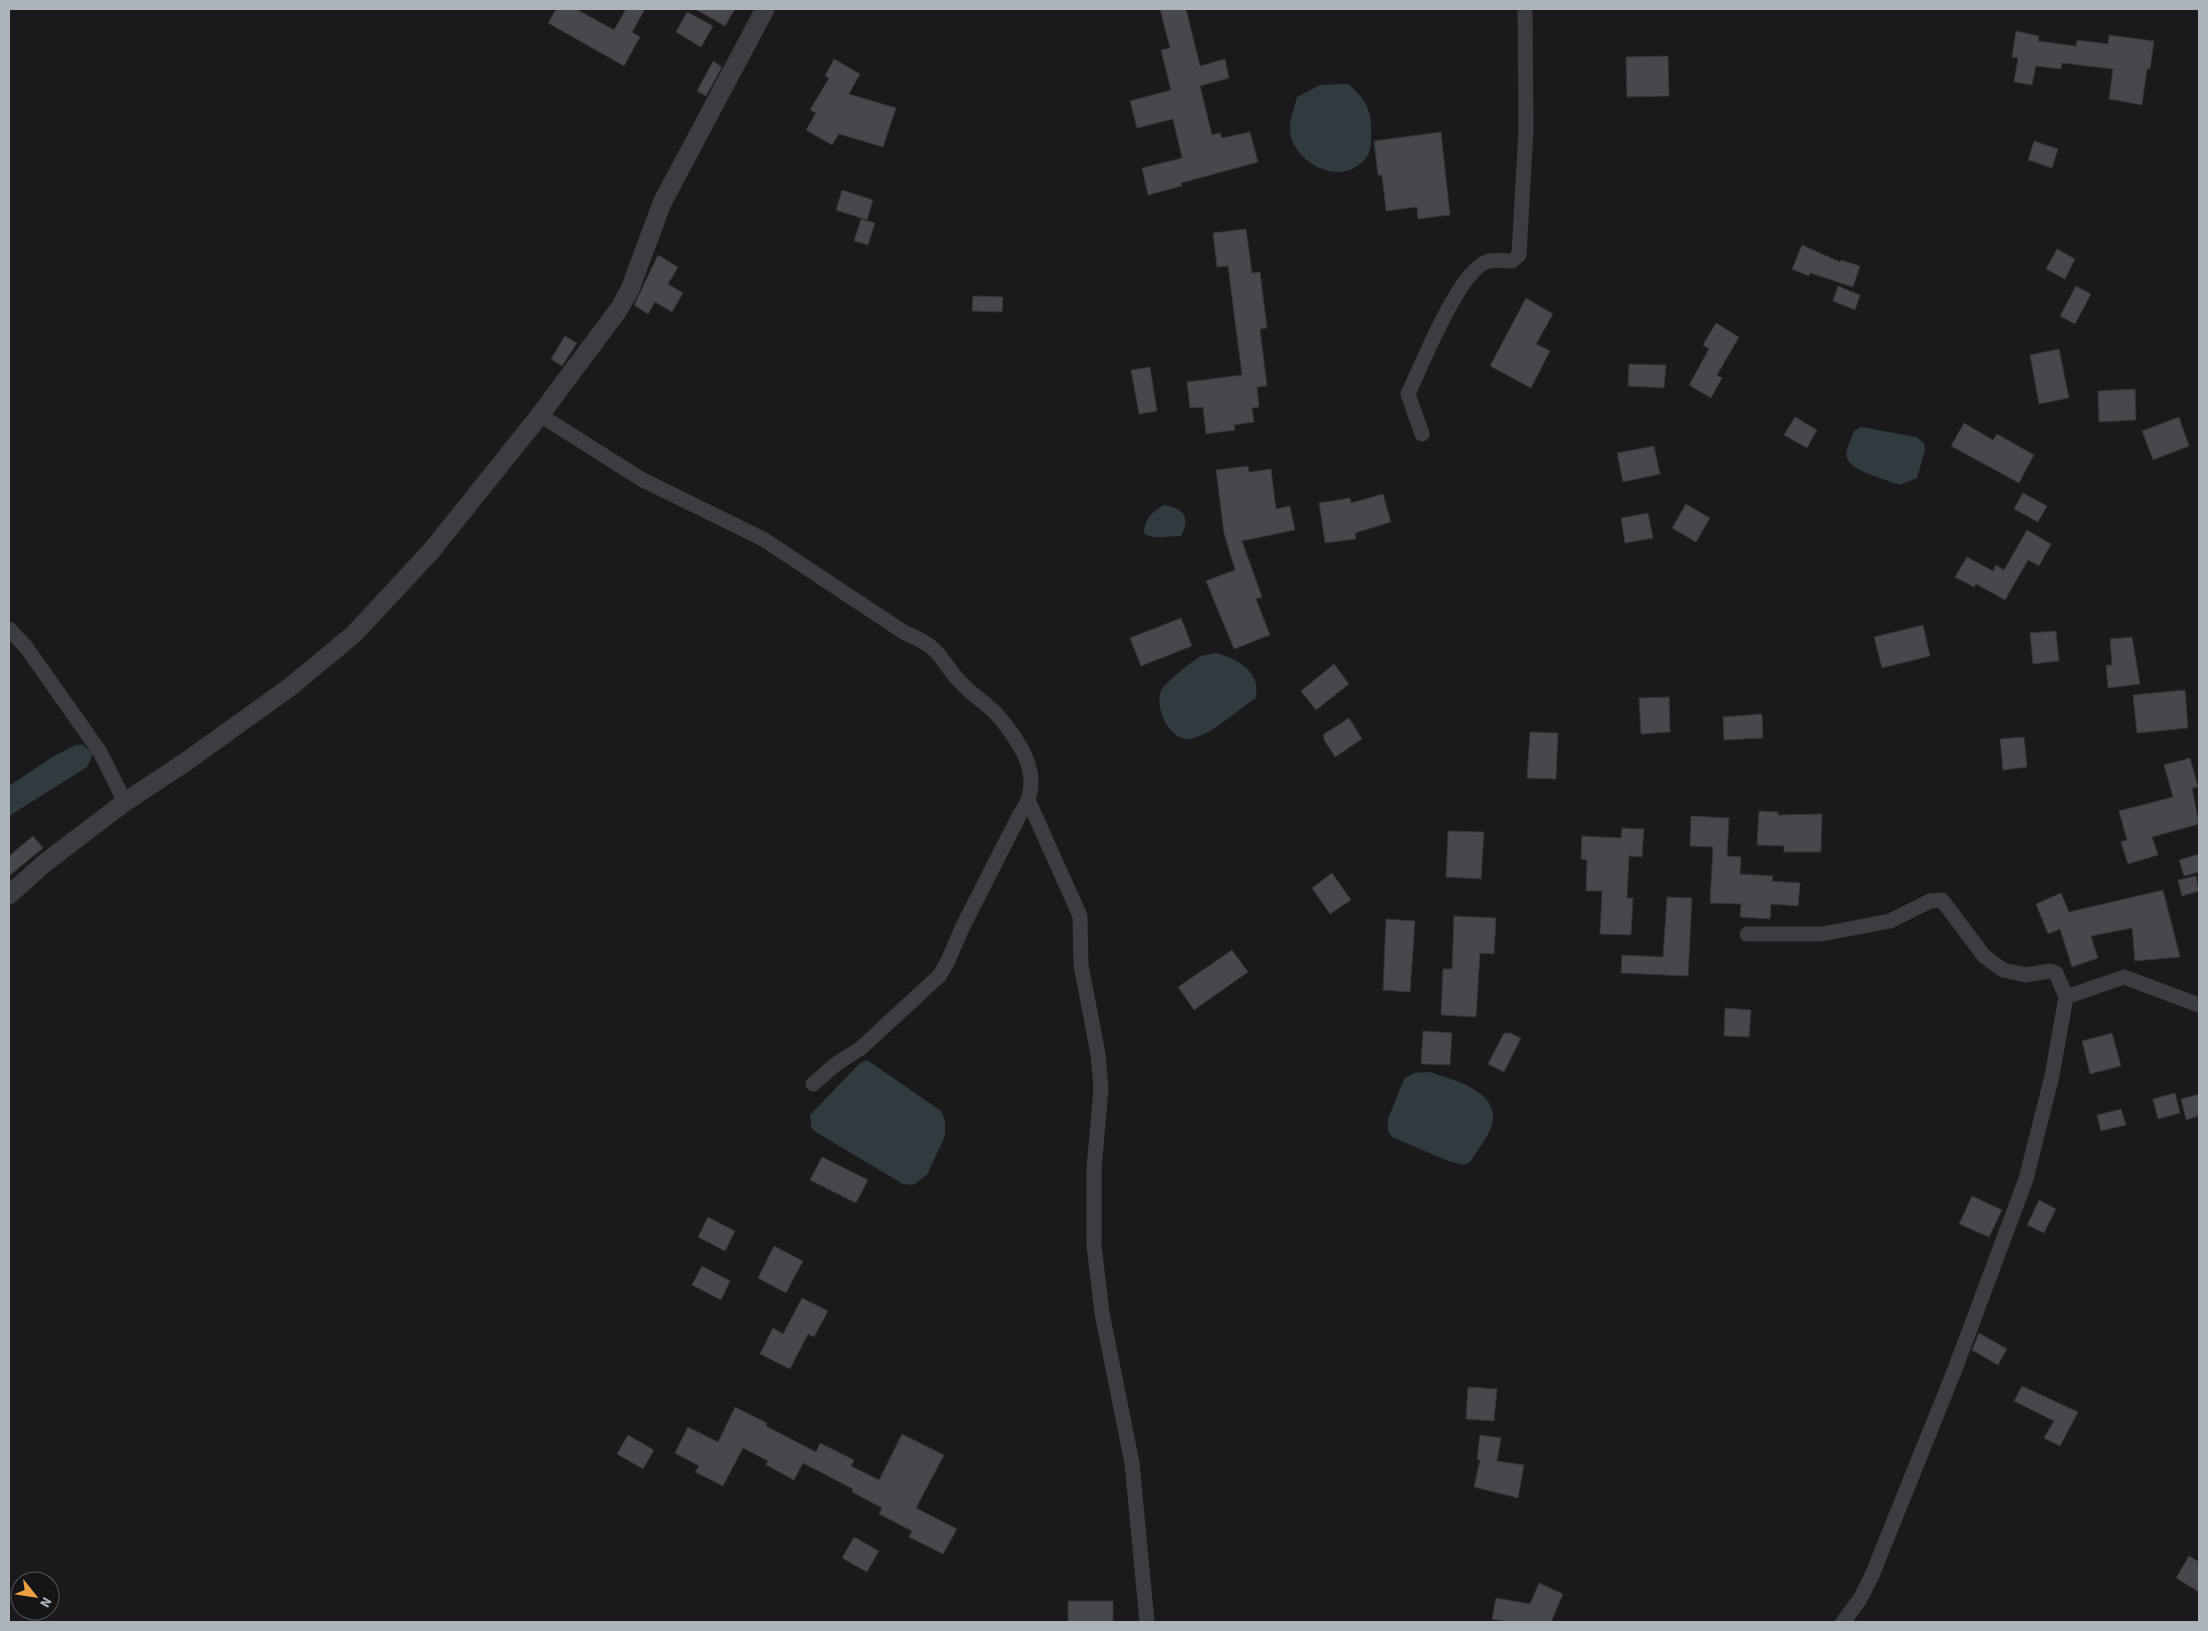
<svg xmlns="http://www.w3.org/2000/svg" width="2208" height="1631" viewBox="0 0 2208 1631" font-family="'Source Sans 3',sans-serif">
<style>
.water{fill:#303b40}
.building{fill:#47484c;stroke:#343438}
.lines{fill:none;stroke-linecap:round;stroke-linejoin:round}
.minor{stroke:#3b3d41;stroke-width:15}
.tertiary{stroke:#3b3d41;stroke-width:19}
</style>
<rect width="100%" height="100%" fill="#1a1a1c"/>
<path class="water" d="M1348,84C1363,96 1372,109 1371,129C1371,136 1372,146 1369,152C1368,158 1361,163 1357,166C1331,184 1289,158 1290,127C1290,117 1295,106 1297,97L1320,85Z
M1861,427L1916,437L1924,443L1925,450L1917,478L1900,485C1887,480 1851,471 1847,458C1844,451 1852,438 1854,431Z
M1164,505C1184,508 1191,518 1181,536C1170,535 1152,541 1144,533C1145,518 1151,513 1164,505Z
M1216,653C1238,659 1263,673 1255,699C1235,711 1217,731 1194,738C1171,745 1154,709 1161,691C1162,685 1195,659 1201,656C1206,655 1211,654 1216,653Z
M76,745H83L93,754L87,767L9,816V786L54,756Z
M867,1060L941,1111L945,1120V1136L927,1175L913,1185L903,1184L814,1131L811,1127L810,1115L859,1064Z
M1430,1072C1453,1080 1501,1091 1492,1125C1488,1137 1477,1151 1470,1162L1463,1165L1448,1161L1392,1137L1388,1131V1119L1404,1079L1414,1073Z"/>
<path class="building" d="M556,9H576L614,30L626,9H645L632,32L640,37L624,66L548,23Z
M695,9H735L725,26Z
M1160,9H1186L1200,66L1225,59L1229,78L1200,86L1212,135L1220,133L1222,138L1250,132L1258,162L1181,183L1182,186L1148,195L1142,168L1182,158L1173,119L1137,128L1130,101L1171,90L1161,50L1170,48Z
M687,12L713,26L701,47L676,32Z
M2016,31L2039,36L2038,41L2076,46L2077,40L2108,44L2109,35L2154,41L2150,69H2147L2142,105L2109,99L2113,69L2062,63L2061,69L2036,66L2032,85L2014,82L2018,58L2012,57Z
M1668,56L1669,96L1627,97L1626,57Z
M834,59L860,74L849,94L896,108L883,147L839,134L832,145L806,130L816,113L810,110L829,78L825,76Z
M713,61L722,67L706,96L697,91Z
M1441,132L1450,215L1418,219L1417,207L1386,211L1382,175H1378L1374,141Z
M2034,141L2058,149L2052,168L2028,160Z
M842,190L873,200L867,220L836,210Z
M861,219L875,223L868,245L854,241Z
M1246,229L1252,273L1260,272L1267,328L1260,329L1267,386L1257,387L1259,407L1252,408L1254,422L1234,425L1235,430L1206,434L1203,407L1190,408L1187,382L1242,375L1228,266L1217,267L1213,233Z
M1802,245L1840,262L1841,260L1860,266L1853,287L1810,273L1809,276L1792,269Z
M2057,249L2075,259L2065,279L2046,269Z
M658,255L678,267L668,284L683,293L672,312L655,302L648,314L634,305Z
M1838,286L1860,295L1855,310L1833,301Z
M2076,286L2091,294L2075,324L2060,316Z
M973,296L1003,297L1002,312L972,311Z
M1526,298L1553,314L1536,344L1550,351L1531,388L1490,366Z
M1716,323L1739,337L1717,375L1722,378L1711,398L1689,385L1709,349L1703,345Z
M565,336L577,343L562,366L551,359Z
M2059,349L2069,398L2039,404L2030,355Z
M1629,364L1666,365L1664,388L1628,386Z
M1150,367L1157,411L1139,414L1131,370Z
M2135,389L2136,420L2099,422L2098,391Z
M1795,417L1817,430L1807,448L1784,435Z
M2179,417L2189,446L2153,460L2142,431Z
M1964,423L1993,440L1997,434L2034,455L2019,483L1951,446Z
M1654,446L1660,474L1623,482L1617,453Z
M1248,466L1249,472L1271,469L1276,509L1290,506L1295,530L1242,541L1262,597L1256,599L1270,635L1234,649L1206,581L1235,570L1224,533L1216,470Z
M2023,493L2047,506L2038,522L2014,509Z
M1383,494L1391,522L1355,533L1356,539L1325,543L1319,503L1350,498L1351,503Z
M1686,504L1710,518L1696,542L1672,528Z
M1648,513L1653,538L1625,543L1621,518Z
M2027,530L2051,544L2039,566L2028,560L2005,600L1976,584L1974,587L1955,577L1967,557L1993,571L1996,565L2004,570Z
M1181,618L1192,646L1141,666L1130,638Z
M1923,625L1930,656L1882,668L1874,637Z
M2056,631L2059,661L2033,664L2030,633Z
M2132,637L2140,684L2108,688L2106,665H2112L2110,639Z
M1334,664L1349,684L1316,710L1301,691Z
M2185,690L2188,728L2137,733L2133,695Z
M1669,697L1670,732L1641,734L1639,698Z
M1762,714L1763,738L1724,740L1723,717Z
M1349,718L1362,739L1335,757L1324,740V734Z
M1530,732L1558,733L1556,779L1527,778Z
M2024,737L2027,767L2003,770L2000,739Z
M2190,758L2198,787L2192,788L2199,824L2152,837L2158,855L2128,864L2121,842L2127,840L2119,811L2173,797L2164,765Z
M1759,811L1778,812V815L1822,814L1821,852H1784V846L1757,845Z
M1691,816L1729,818L1727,856L1741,857L1740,874L1773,876L1772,881L1800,883L1798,906L1771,904L1770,919L1740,917L1741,904L1710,903L1713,847L1690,846Z
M1622,828L1644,829L1642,857L1629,856L1627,898H1633L1631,935L1600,934L1602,891H1586L1587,860L1581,859L1582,836L1621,838Z
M1448,831L1484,832L1481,879L1446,877Z
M33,836L43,848L9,876V856Z
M2199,854V872L2184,876L2179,860Z
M1332,873L1351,900L1330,914L1312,888Z
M2196,876L2199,891L2182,896L2178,880Z
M2163,890L2180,957L2135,961L2132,928L2091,936L2098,958L2072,967L2060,929L2048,934L2036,904L2061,893L2069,912Z
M1667,897L1692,898L1688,976L1621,973L1622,955L1663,957Z
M1454,916L1496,918L1494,954L1480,953L1476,1017L1441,1015L1443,969H1452Z
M1386,919L1415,921L1410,992L1383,990Z
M1232,950L1248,972L1194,1010L1178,987Z
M1725,1008L1751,1010L1749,1037L1724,1036Z
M1423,1031L1452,1033L1450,1065L1421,1064Z
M1504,1033H1510L1521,1038L1504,1072L1488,1064Z
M2112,1033L2121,1066L2090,1074L2082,1041Z
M2175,1093L2180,1113L2158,1119L2153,1099Z
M2199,1094V1116L2186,1120L2181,1099Z
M2121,1109L2126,1125L2101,1131L2097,1115Z
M822,1157L868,1180L856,1203L810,1180Z
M1972,1196L2002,1210L1989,1237L1959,1224Z
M2039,1200L2056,1209L2044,1233L2027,1225Z
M708,1217L735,1231L725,1251L698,1237Z
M774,1246L803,1261L786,1293L758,1278Z
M702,1266L730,1281L721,1300L692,1285Z
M802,1298L828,1311L814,1337L808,1334L790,1369L760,1354L773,1328L783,1334Z
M1979,1333L2007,1349L1998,1365L1972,1350Z
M2022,1386L2078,1412L2060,1446L2044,1438L2054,1421L2014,1401Z
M1468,1387L1497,1389L1494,1421L1466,1419Z
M735,1407L767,1423L766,1426L816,1452L820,1443L854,1460L851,1466L879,1480L902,1434L944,1455L916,1508L957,1529L943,1554L909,1537L912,1531L879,1514L882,1508L852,1492L853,1489L803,1463L794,1480L766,1465L768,1461L743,1448L723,1486L695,1472L699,1466L675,1453L688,1427L718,1442Z
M628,1435L654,1450L643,1469L617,1454Z
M1480,1435L1501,1438L1497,1461L1524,1465L1518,1498L1474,1487L1480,1460L1477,1459Z
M854,1537L879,1551L867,1572L842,1558Z
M2189,1556L2199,1562V1592L2176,1578Z
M1539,1583L1563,1594L1551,1622H1510L1492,1619L1496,1598L1530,1604Z
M1068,1601H1113V1622H1068Z"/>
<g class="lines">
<path class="minor" d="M540,415L641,479L763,539L905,633C943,648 938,659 963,685C975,697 990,706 1000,718C1023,746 1045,781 1020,814L962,928L947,963L939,976L861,1048L836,1064L813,1084
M1422,434L1408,394C1421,367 1460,267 1489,261C1496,260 1505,261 1512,261L1519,255L1526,130L1525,9
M9,629L26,647L100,752L125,802
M1029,802L1080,916L1081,965L1098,1054L1101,1088L1094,1169V1245L1102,1313L1132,1463L1147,1622
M1747,934H1822L1890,921L1930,901L1942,900L1984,956L2003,970L2026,975L2050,971L2056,973L2066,997L2052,1076L2026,1179L1955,1369L1873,1573L1860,1599L1843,1622
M2066,997L2124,977L2199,1005"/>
<path class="tertiary" d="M9,895L46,862L125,802L187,761L290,687L354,634L432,550L540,415L619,309L630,289L662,203L765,9"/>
</g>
<rect width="2208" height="1631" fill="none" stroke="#adb3bb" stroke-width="20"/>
<g transform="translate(35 1596) rotate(120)"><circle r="24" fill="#151517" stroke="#525459"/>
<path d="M0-4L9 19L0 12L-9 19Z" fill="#eea140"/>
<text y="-8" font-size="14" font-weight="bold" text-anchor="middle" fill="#adb3bb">N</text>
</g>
</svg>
